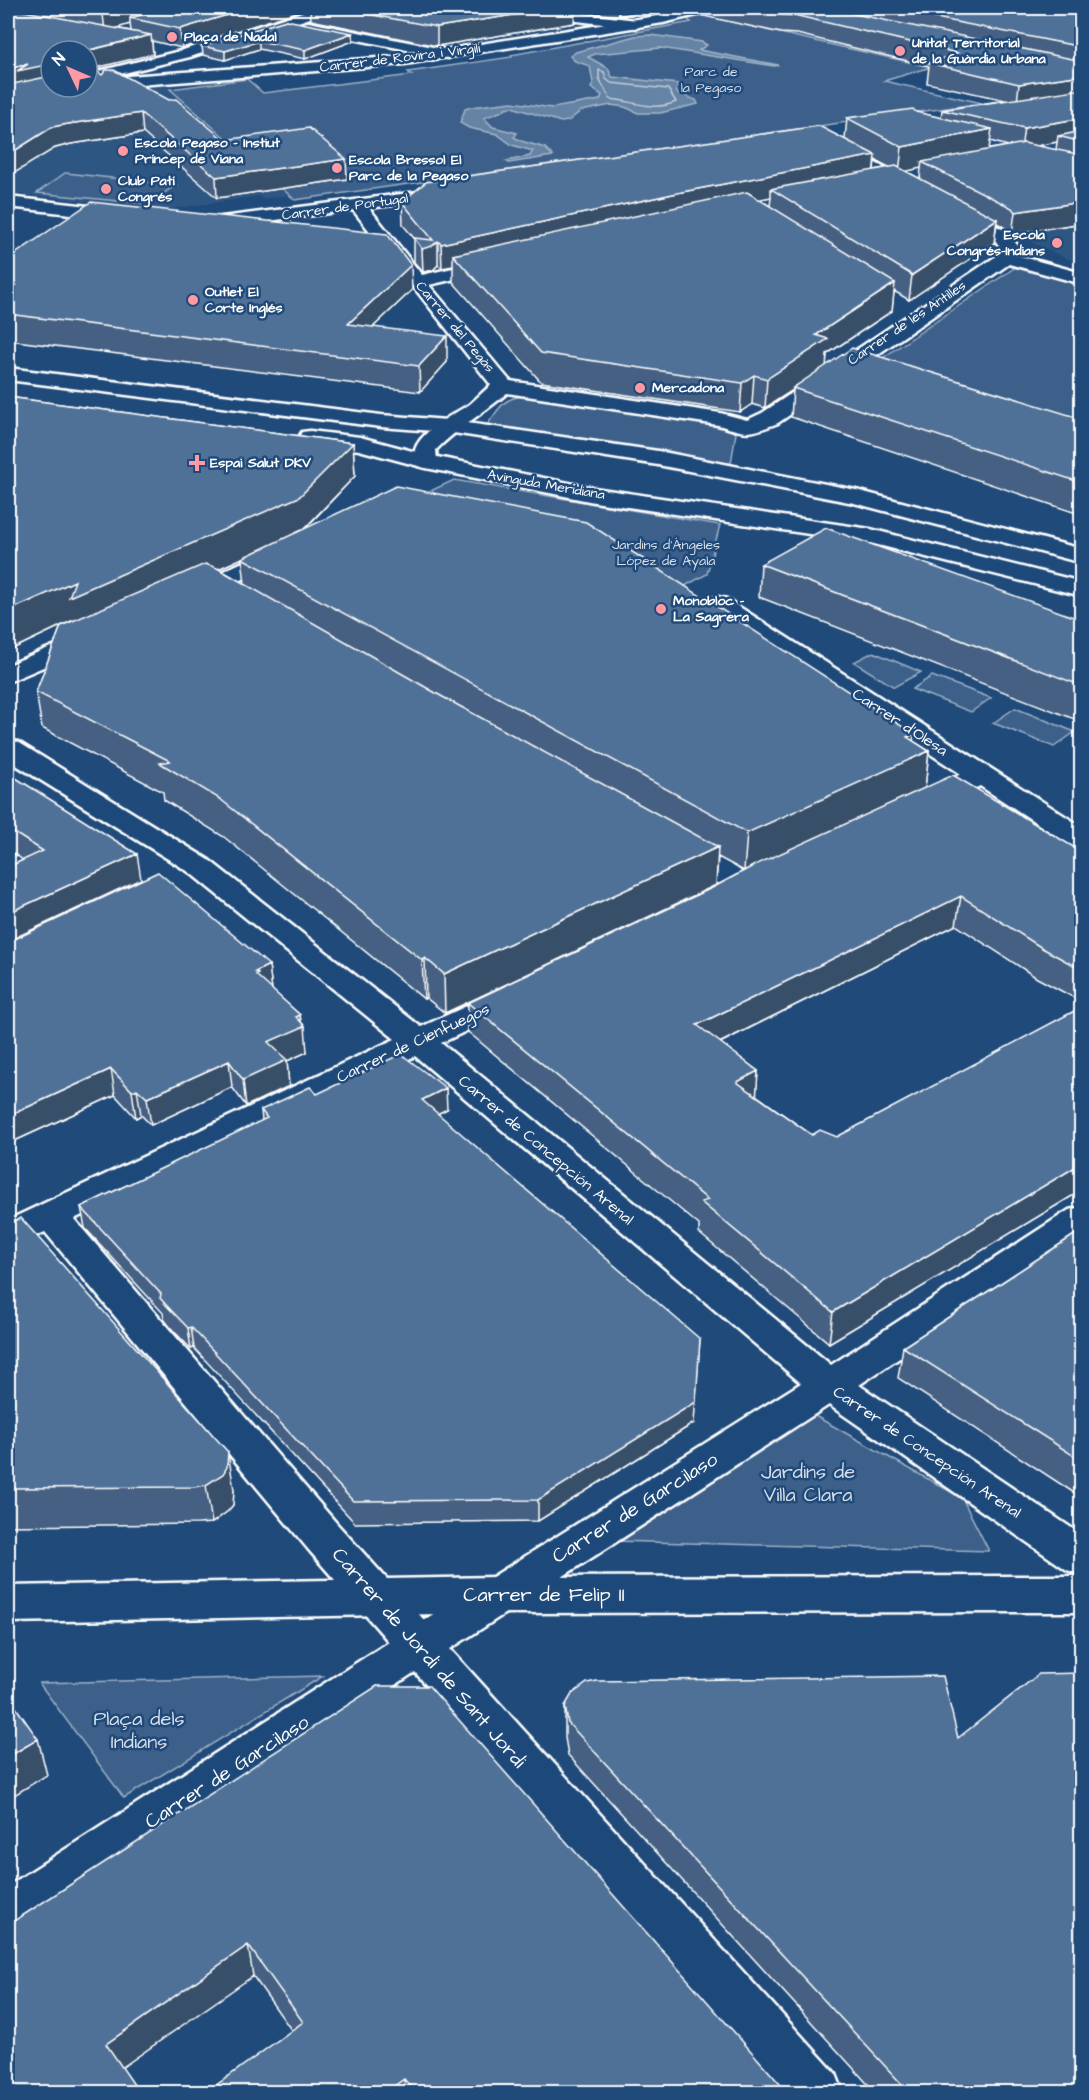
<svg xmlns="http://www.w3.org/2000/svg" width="1089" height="2100" viewBox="0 0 1089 2100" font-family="'Architects Daughter',sans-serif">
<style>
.built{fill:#2e5683}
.green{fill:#3c618b;stroke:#9eb0c5;stroke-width:1.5}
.water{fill:#6583a4;stroke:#a3b5c8;stroke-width:1.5}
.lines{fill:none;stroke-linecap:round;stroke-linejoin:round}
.shore{stroke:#c1cddb;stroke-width:1.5}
.minor-casing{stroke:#fff;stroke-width:5}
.secondary-casing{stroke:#fff;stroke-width:5}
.primary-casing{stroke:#fff;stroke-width:5}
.minor{fill:#1f4a7a;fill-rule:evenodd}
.secondary{fill:#1f4a7a;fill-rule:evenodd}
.primary{fill:#1f4a7a;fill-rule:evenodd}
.wall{fill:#456182;stroke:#fff;stroke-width:1.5;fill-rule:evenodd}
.shaded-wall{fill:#384f6a;stroke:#fff;stroke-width:1.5}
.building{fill:#507197;stroke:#fff;stroke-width:1.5}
.poi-dot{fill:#ff9aa2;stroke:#1f4a7a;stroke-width:2}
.labels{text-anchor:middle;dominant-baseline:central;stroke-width:5;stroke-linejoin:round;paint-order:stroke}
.far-poi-label{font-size:14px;font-weight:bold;fill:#fff;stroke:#1f4a7a;text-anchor:start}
.far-street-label{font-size:14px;fill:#fff;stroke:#1f4a7a}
.far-park-label{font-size:14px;fill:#d8dfe8;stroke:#1f4a7a}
.street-label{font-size:16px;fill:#fff;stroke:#1f4a7a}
.near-park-label{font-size:20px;fill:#d8dfe8;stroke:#1f4a7a}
.near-street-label{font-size:20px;fill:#fff;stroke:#1f4a7a}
</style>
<rect width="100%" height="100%" fill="#1f4a7a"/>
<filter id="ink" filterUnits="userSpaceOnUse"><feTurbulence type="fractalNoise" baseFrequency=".0167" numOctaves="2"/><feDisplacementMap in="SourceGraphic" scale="12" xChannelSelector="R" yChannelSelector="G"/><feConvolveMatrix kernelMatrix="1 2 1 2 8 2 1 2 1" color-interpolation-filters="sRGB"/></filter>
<g filter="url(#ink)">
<path class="built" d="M164,84L288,195L262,199L259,196L165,210L8,193V109L43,99Z
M1081,208V257L1072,261L989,222Z"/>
<path class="green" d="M700,15L931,67L884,81L982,103L295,200L170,89L247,79L263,93L412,75L408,72L512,57L511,55L691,22L687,19Z
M65,173H66L176,185L148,204L37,193Z
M1020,264L1081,281V418L1059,431L868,368Z
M525,396L724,427L736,433L731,463L724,464L489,427L488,424C499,408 504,397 525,396Z
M454,480L720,525L707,574L665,597L383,513Z
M873,652L921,672L894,687L854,662Z
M932,676L991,698L971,712L912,689Z
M1015,708L1075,732L1054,747L993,723Z
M808,1412L962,1498L989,1551L614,1541Z
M323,1676L124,1798L39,1683Z"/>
<path class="water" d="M651,35L702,42L707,45L699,50L778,65L774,66L661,48L595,54L588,57L608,68L612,77L678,84L676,90L677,93L696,100L698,104L660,113H638L625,107L611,105L581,111L568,121L561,122L512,107L505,108V110L484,118L493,127L517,133L514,137L521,141L545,148L553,156L509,163L506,161L530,156L533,151L512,145L497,134L469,128L460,123L465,109L471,107L512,102L552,108L600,100L602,95L591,88L593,83L590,66L575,61L570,56L576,52L635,36Z"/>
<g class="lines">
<path class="shore" d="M599,70L604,72L606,79L611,83L668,89L676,102C653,112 634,101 610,99L599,78Z"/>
<defs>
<path id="minor" d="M315,8H334L332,11L190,57L87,82V74L180,51Z
M492,8H530L637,20L644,24L637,28L499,12Z
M308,22L448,50L455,54L448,58L303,29L301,26L303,23Z
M835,142L1008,232L1019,248L1016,255L1082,273V284L1009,264L778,423C747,435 749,434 718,425L507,393C484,413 457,428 436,450L437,461L434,466L426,468L418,466C400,440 453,415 470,404C477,398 484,391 491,385L353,210L206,229L200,228L197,224L200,220L206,219L449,188L455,189L458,193L455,197L449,198L369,208L422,275L497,258L503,260L506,264L503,268L429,285L510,381L720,413L747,420L762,413L998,255L1001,248L995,240L829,150L827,147Z
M8,197L125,210L131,211L134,215L131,219L125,220L8,207Z
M282,544L290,546L294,551L290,556L200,600L191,602L182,600L179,595L182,590Z
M718,597L727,599L1082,827V849L1072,846L980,786C961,795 938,812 916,807L912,801L916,795L961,774L709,609L706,604L709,599Z
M91,630L100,633L104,638L100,643L8,682V665Z
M8,740L18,742L209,860L421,1027L497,992L508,989L519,992L524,999L519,1006L441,1043L831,1365L1069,1210L1082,1207V1237L859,1385L1082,1535V1575L1067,1570L829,1405L450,1649L836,2074L843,2092H783L415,1672L25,1929L8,1936V1886L389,1642L308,1549L45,1232L8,1248V1220L395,1039L189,872L8,760ZM415,1056L801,1383L424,1620L338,1525L74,1219Z
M678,840C699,845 744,868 756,886L752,892L741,895L730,892L720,884L668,855L663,849L668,843Z"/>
<path id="secondary" d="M694,8H716L714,11L663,23L405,64L87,89L82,87H87V79L405,56L663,15Z
M1082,1576V1612L497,1613L8,1622V1586L497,1577Z"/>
<path id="primary" d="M8,368L381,415L447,420L658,451L856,490L1082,549V563L854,503L658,465L447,432L381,427L8,380Z
M310,431L360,437L427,455L594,488L870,529L1082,582V596L870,543L594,502L426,468L359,450L302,442L299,437L302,432Z"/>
</defs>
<use href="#minor" class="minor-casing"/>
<use href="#secondary" class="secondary-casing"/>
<use href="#primary" class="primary-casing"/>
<use href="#minor" class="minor"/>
<use href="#secondary" class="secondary"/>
<use href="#primary" class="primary"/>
</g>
<path class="wall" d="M8,8H309L182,48L152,41L153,54L51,51V87L102,75L224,140L347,179L217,198L143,133L71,144L55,148ZM130,24L131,31L116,28Z
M310,8H655L649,10L619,16L575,11L574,23L437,46L311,20Z
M704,8H850L840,10L855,13V8H1082V223L1012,234L1009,230L997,223L994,243L909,300L894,291L892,311L827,354L826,365L1082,419V515L791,417L793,390L765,408L752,404L740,412L541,382L453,282V266L442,268L438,265L433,270L423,272L414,262V238L403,225L402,202L845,139L847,118L916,112L941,118L942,110L1005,100L927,83L929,66L797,34L781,33L704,16ZM990,141L1008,146L989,149ZM1057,142L1056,150L1038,146L1045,144ZM875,160L889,167L874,170ZM921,168L920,179L906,171ZM771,197L770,206L760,199Z
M286,20L353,41L305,59L259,49L225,60L203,55L202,46Z
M8,259L412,290L373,327L447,362L420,392L8,340Z
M8,397L353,443L355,476L305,529L914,734L913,741L929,751L925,788L1082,852V1002L1037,978L956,925L720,1043L758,1071L756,1095L812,1135L837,1137L1082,1007V1190L829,1343L699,1233V1225L468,1032V1003L714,887L744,871L718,857L716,885L445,1013L426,998L424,999L224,837L164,800L163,792L42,728L36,692L61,626L8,651ZM242,558L245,584L219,569Z
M761,564L1082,620V722L759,597Z
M8,773L141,879L11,939L269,965L272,990L300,1015L307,1052L287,1061L289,1086L246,1106L232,1087L151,1125L141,1115L136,1118L115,1095L8,1144V867L23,860L8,850Z
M317,1094L447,1109L437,1114L694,1423L538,1521L355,1523L194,1348L191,1349L171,1328L164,1319L163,1313L85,1228L81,1207L262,1121L261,1110Z
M8,1224L234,1490L233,1505L228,1511L212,1523L199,1524L8,1526Z
M1082,1230V1498L898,1378L903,1347Z
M377,1686L787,2092H207L292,2031L253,1976L8,2092Z
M565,1706L958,1738L1082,2092H875L568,1755L565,1738Z"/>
<path class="shaded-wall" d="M123,8H185L130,18V24L105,32L103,14Z
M251,8H309L182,48L180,29Z
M559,8H575L574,23L437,46V27Z
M619,8H655L649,10L619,16Z
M829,8H850L829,14Z
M352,33L353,41L305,59V50Z
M151,35L153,54L87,70V51Z
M259,41V49L225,60V51Z
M28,64H49L51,83L8,89V69Z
M1082,75V94L1017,103L1019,84Z
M141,113L143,133L71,144L55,148L8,177V155L52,127L68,124Z
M1082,118V138L1058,136L1057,142L1021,149L1024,128Z
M992,129L988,155L922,162L921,168L899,173L902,147Z
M875,155L873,177L771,189V197L682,215L453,255V266L442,268L441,244L682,192Z
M346,159L347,179L217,198L216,177Z
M1082,202V223L1012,234L1015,212Z
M997,219L994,243L909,300L912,275Z
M438,241V265L433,270L423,272L422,249Z
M411,265L412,290L349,350L348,324Z
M895,283L892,311L827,354L826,368L793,388V390L765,408L767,379L816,335Z
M447,336V362L420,392L419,366Z
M754,375L752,404L740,412L742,383Z
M353,443L355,476L302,531L75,634L73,620L8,651V611Z
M914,734L911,759L929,751L925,788L744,871L747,833L907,737Z
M718,847L716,885L445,1013L444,974Z
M137,854L141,879L8,941V913Z
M961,896L956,925L695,1055L697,1025Z
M425,958L426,998L424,999L422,960Z
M269,965L272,991L260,996L255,972Z
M300,1015L301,1027L305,1026L307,1052L287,1061L289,1086L246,1106L243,1080L268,1042L296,1017Z
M229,1061L232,1087L151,1125L147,1098Z
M111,1069L115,1095L8,1144V1116Z
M758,1071L756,1101L737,1082Z
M446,1088L447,1109L423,1121L422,1100Z
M137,1089L141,1115L136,1118L132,1091Z
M1082,1163V1190L829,1343L833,1312Z
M191,1327L194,1348L191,1349L188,1328Z
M700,1339L694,1423L538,1521V1500Z
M228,1452L234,1490L233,1505L228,1511L212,1523L206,1485Z
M38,1739L47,1775L8,1799V1757Z
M248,1945L253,1976L114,2073L106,2044Z
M404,2079L405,2092H386Z"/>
<path class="building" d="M8,8L151,35L85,51H51V64L17,71L28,64L8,69Z
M71,8H123L103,14Z
M167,8H251L180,29L130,18Z
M335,8H559L437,27Z
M749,8H826L1082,61V75L1019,84L929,63L957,53L798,16L782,15Z
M886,8H1046L1082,15V47Z
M286,20L352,33L305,50L259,41L225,51L202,46Z
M87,70L97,71L102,75L106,70H114L169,100L176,99L224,140L309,128L346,159L216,177L141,113L68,124L52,127L8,155V85L51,76V87H87Z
M1082,89V118L1024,128L942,110Z
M913,109L916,112L992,129L902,147L847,118Z
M819,126L875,155L682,192L441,244L438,241L432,246L422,249L414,238L433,240L402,202L426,182Z
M1082,131V142L1058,136Z
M1024,143L1082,155V202L1015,212L1012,208L922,162Z
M896,166L997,219L912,275L771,189Z
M747,192L895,283L816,335L828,339L767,379L754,375L742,383L541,353L453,255Z
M91,202L387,234L411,265L348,324L447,336L419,366L8,314V259Z
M852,348L1082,419V483L793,388Z
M8,397L353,443L299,497L69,597L75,581L8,611Z
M396,486L586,522L914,734L907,737L929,751L747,833L242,558Z
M826,528L1082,620V686L761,564Z
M205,564L217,568L441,696L718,847L444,974L425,958L422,960L220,799L160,763L170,761L36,692L61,626Z
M8,773L137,854L8,913V867L43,851L8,829Z
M953,775L1082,852V970L1042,948L961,896L697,1025L758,1071L737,1082L812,1135L820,1130L837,1137L1082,1007V1163L833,1312L701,1202L708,1200L468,1003L714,887L755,865Z
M158,872L269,965L255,972L258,974L256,975L300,1015L296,1017L305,1026L268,1042L287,1060L243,1080L229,1061L147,1098L137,1089L132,1091L111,1069L8,1116V940L15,939Z
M401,1054L446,1088L422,1100L700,1339L696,1402L538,1500L353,1501L191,1327L188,1328L167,1306L160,1298L161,1294L81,1207L267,1118L261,1110L310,1087L317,1094Z
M21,1218L228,1452L227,1467L223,1474L206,1485L194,1487L8,1488V1224Z
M1082,1230V1461L903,1347Z
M1082,1673V2092H909L568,1723L565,1706L572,1694L587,1683L597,1681L943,1676L958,1738L1039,1674Z
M377,1686H429L787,2092H415L404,2079L386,2092H207L303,2022L248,1945L106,2044L139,2092H8V1925Z
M8,1696L38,1739L8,1757Z"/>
</g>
<g class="poi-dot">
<circle cx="172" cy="37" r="6"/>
<circle cx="900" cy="51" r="6"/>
<circle cx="123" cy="151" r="6"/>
<circle cx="337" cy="168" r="6"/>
<circle cx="106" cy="189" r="6"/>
<circle cx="1057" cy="243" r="6"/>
<circle cx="193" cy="300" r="6"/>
<circle cx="640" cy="388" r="6"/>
<path d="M194 454h6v6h6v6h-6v6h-6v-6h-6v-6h6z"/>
<circle cx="661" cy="609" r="6"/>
</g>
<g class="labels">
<g class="far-poi-label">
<text x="184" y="37">Plaça de Nadal</text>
<text x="912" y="43">Unitat Territorial<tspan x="912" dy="16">de la Guàrdia Urbana</tspan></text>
<text x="135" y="143">Escola Pegaso - Instiut<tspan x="135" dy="16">Príncep de Viana</tspan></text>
<text x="349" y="160">Escola Bressol El<tspan x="349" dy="16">Parc de la Pegaso</tspan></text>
<text x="118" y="181">Club Patí<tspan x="118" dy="16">Congrés</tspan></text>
<text x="1045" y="235" text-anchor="end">Escola<tspan x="1045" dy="16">Congrés-Indians</tspan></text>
<text x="205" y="292">Outlet El<tspan x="205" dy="16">Corte Inglés</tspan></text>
<text x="652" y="388">Mercadona</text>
<text x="210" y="463">Espai Salut DKV</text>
<text x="673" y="601">Monobloc -<tspan x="673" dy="16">La Sagrera</tspan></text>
</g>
<g class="far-street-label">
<text transform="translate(400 58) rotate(-7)">Carrer de Rovira i Virgili</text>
<text transform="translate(345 207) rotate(-8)">Carrer de Portugal</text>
<text transform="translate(907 323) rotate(-34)">Carrer de les Antilles</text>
<text transform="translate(455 327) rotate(50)">Carrer del Pegàs</text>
<text transform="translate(546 485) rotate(10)">Avinguda Meridiana</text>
</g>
<g class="far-park-label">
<text x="711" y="72">Parc de<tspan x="711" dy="16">la Pegaso</tspan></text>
<text x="666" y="545">Jardins d'Ángeles<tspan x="666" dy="16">López de Ayala</tspan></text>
</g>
<g class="street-label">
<text transform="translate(900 722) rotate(33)">Carrer d'Olesa</text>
<text transform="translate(413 1043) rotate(-25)">Carrer de Cienfuegos</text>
<text transform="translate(546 1150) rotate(40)">Carrer de Concepción Arenal</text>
<text transform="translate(927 1452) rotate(34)">Carrer de Concepción Arenal</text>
</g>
<g class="near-park-label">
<text x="808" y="1472">Jardins de<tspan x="808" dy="23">Villa Clara</tspan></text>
<text x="139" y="1719">Plaça dels<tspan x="139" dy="23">Indians</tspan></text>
</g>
<g class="near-street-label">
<text transform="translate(635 1508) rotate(-32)">Carrer de Garcilaso</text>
<text x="544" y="1595">Carrer de Felip II</text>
<text transform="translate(429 1658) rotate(49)">Carrer de Jordi de Sant Jordi</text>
<text transform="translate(227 1772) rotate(-33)">Carrer de Garcilaso</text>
</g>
</g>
<rect width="1089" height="2100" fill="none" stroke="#1f4a7a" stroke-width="30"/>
<rect x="15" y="15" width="1059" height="2070" fill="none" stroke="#fff" stroke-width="2" filter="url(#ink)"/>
<g transform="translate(69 69) rotate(314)"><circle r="28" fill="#1f4a7a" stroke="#7992af" stroke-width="1.5"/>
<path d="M0-4.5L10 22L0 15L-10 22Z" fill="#ff9aa2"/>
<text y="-9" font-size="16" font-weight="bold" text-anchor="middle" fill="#ffffff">N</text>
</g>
</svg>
